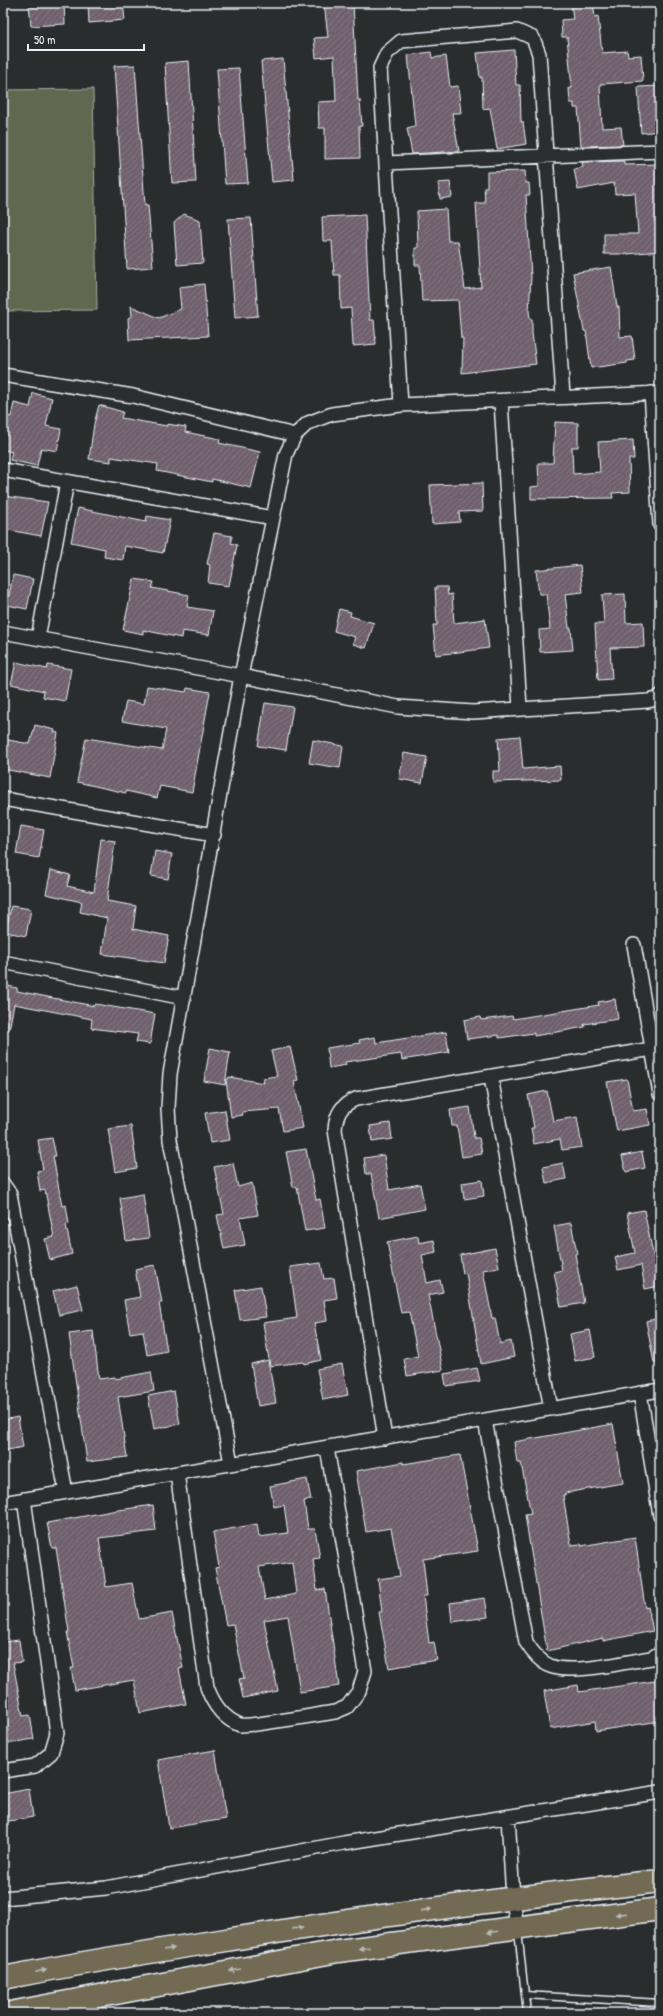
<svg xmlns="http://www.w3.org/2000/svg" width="663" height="2016" viewBox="0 0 663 2016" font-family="'Patrick Hand',sans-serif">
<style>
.green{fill:#61694f;stroke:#a4ada4}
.building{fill:url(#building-hatch);stroke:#e8f1f8;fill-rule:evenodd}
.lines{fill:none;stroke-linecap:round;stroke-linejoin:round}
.lane-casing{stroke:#e8f1f8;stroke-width:9}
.street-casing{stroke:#e8f1f8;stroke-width:16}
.highway-casing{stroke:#e8f1f8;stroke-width:25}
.lane{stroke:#2a2d2e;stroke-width:6}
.street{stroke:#2a2d2e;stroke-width:13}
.highway{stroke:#736b52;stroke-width:22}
.oneway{fill:#b9bbb6}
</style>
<defs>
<pattern id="building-hatch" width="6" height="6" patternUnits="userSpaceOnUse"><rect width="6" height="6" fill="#70616e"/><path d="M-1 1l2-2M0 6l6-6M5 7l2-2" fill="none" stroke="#847883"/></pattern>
</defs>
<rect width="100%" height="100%" fill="#2a2d2e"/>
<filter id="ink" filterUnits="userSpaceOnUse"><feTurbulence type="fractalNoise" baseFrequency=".025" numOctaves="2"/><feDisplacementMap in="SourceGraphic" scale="8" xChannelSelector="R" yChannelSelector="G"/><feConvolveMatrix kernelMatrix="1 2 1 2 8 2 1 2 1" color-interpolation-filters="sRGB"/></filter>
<g filter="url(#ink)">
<path class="green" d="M93,89L97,310L3,311V90Z"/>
<path class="building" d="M64,3L65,24L31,26L29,4Z
M88,3H123L125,20L89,23Z
M324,3H353L358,100H360L362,126H359L360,158L325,159V128H319L318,102L336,101L334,56L316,58L314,38L328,37Z
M571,3H593L595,17L598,16L602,53L627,51L628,56L641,55L643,81L600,84L602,128L621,127L623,145L581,146L578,108H574V103H570L569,88H572L567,37H562L561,20L573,19Z
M514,50L516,85H520L521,122H523L526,144L497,149L490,108L483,109L482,77L480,78L477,53Z
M431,52L432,58L446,56L450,87L458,86L461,113H452L459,151L412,154L407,128L415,126L408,55Z
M283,59L294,180L272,182L261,61Z
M189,61L196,182L172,183L165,63Z
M135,65L145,205H148L153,267L127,269L114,66Z
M239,68L248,183L225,184L217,69Z
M660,86V131L641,133L638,87Z
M624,161V165L660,164V251L627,254H604V234H638L635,193L615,194L614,183L578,190L574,169L583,167L582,162Z
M525,171L526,183H529L530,195H526L531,277L529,311L530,319H532V333L536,364L462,373L463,338H461L458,300L422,301L420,265H415V248H418L417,211L446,209L448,241H458L465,289L481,287L476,203H485L484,187H487V172Z
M450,182L452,197L440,199L438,183Z
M184,214L200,220L203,263L177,265L174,223Z
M365,215L370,320H374L376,344L353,346L351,308L341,309L340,275H334L332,241H323L322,217Z
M251,218L258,316L235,318L228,219Z
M611,267L617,307H619L620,337L632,336L635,360L627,361V363L591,368L586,331H584L573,273Z
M204,284L208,336L129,340L128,318L132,316L131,306L159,318L181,309L179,287Z
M33,393L52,398L46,426L61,429L57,451L41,448L37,466L10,460L12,452L4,450L5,443H3V415L11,417L14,403L30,407Z
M99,405L123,412L121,418L167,426V424L186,427L185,432L220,439L219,443L260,452L251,488L212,479V482L157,471L158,464L111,457V462L89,459L94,424Z
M555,422L578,423V447H572L573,474L600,472L598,442L633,440L634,459H629L630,492L612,493L613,498L531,499V487L539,486L538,463H553Z
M482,483L483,511L459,512L460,522L432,524L430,485Z
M3,496L48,502L41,536L3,529Z
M78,508L146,522L147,516L170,520L163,553L125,546L123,560L104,557L105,549L71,542Z
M214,533L232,536L231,543L237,545L229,586L208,583L210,565L207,564Z
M580,565L583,592L565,594L569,628H571L573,650L540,652L539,630L550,629L546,594H539L536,570Z
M13,575L33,579L27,609L7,605Z
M134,579L154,582L152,588L189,595L187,607L213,611L209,635L182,631L181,638L143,630V634L123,630Z
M435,587H447L448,595L452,594L454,623L485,619L489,648L436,655L433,625H437Z
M625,594L626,623L643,622L644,647L610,648L612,679L598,680L595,624H604L602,595Z
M339,609L351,612L350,616L374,623L366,648L353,644L355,637L334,631Z
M16,662L47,669L48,665L71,669L65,701L43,697L44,691L11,684Z
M147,686L186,692L187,688L210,692L192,792L160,786L157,798L126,791V793L77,782L86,738L162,750L166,729L122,721L126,701L144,704Z
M265,703L293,707L286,750L258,746Z
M35,725L55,730L54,732L58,733L50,778L3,769V739L30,744Z
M520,736L523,769L560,766L561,780L493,782V771H500L498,738Z
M313,740L343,746L340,768L309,763Z
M404,753L427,757L422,783L399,779Z
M21,826L44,830L39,858L16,854Z
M101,839L115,841L107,901L136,906L133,929L169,936L164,963L102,954L107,918L80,912L82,902L46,894L51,870L70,875L67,886L94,892Z
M155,851L172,854L168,879L151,876Z
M11,906L31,909L26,936L6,932Z
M3,985L17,988V991L94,1006L95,1004L155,1014L150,1044L136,1042L138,1034L91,1028L92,1019L14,1004L9,1030L3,1029Z
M615,999L618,1019L584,1024L585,1027L534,1036V1033L499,1038V1035L467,1039L464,1020L480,1017L481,1020L512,1016L513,1019L599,1005L598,1002Z
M446,1032L449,1052L402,1060L401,1054L345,1062L346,1065L329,1068L327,1048L360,1043L359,1040L375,1037L376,1043Z
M290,1047L298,1080L294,1081L303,1128L283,1131L279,1109L242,1112L243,1115L231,1117L226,1080L228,1079L229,1077L264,1083L263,1078L277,1076L271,1051Z
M210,1048L230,1052L225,1085L204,1081Z
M627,1079L633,1111L647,1109L650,1125L617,1131L607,1082Z
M547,1091L553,1121L577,1117L582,1147L562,1150L560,1139L534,1144L531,1128H534L528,1095Z
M470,1107L474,1138H479L482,1154L462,1157L457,1126H452L450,1110Z
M225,1110L230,1140L210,1143L205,1113Z
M390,1123L392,1139L372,1142L370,1126Z
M131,1126L137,1168L115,1172L108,1129Z
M52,1138L56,1156H53L62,1206L66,1205L69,1224L66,1225L72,1254L50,1260L45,1239L54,1237L45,1190L40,1191L37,1171L43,1170L38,1140Z
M306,1149L316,1200L320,1199L325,1228L305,1231L297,1187H293L286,1152Z
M642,1152L645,1168L626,1172L622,1156Z
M384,1155L389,1190L420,1184L425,1209L379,1218L371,1174H366L364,1158Z
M233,1163L238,1187L252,1183L258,1215L240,1218L245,1245L224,1249L217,1215L224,1214L214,1167Z
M563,1163L566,1179L546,1183L543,1167Z
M482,1180L484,1196L464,1199L462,1183Z
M143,1194L149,1238L126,1241L120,1198Z
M644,1210L654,1259L660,1258V1286L645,1289L641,1265L618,1270L615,1257L635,1253L627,1213Z
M571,1223L577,1253L575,1254L584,1303L561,1307L554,1272L562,1270L554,1226Z
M418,1236L419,1243L434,1240L436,1252L422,1255L427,1283L440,1280L443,1292L428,1295L443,1370L407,1376L404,1359L418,1356L409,1312L401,1313L387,1242Z
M495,1248L499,1267L483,1270L492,1318H495L500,1344L511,1341L514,1357L481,1364L466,1273L463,1274L460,1255Z
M321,1263L324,1279L334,1278L337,1298L324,1300L327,1321L314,1323L321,1360L304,1364L303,1362L270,1366L263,1323L297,1318L290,1267Z
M155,1265L162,1303H159L167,1351L147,1355L143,1331L130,1333L124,1300L140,1297L135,1269Z
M77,1285L83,1310L59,1315L53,1291Z
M261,1286L266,1317L240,1320L235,1290Z
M660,1318V1363H654L646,1321Z
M590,1330L595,1357L575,1361L570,1334Z
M93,1331L99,1379L115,1377V1379L151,1372L154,1391L118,1397L127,1457L87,1462L69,1334Z
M268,1360L276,1403L258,1406L251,1364Z
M342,1364L348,1395L323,1400L317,1369Z
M477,1368L480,1381L446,1386L444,1374Z
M174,1391L180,1424L154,1429L148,1396Z
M18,1417L23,1447L3,1451V1420Z
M613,1424L623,1483L565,1493V1495H563L571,1545L581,1544V1546L635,1537L645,1608L648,1607L653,1631L603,1641V1638L547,1651L525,1515L531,1514L521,1463H517L514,1442Z
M460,1455L478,1551L423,1559L427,1596H423L429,1643L434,1642L437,1660L389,1668L379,1612H382L378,1579L400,1576L391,1528L366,1532L356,1471L403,1462V1464Z
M307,1479L311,1500L304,1501L308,1529H315L320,1558L313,1559L317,1590L325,1589L339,1686L300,1692L288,1616L264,1620L278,1691L243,1698L239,1679L244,1678L233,1624L226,1625L215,1568L219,1567L213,1532L257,1524L259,1537L288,1533L284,1505L274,1507L270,1486ZM292,1562L296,1594L265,1600L259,1567Z
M153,1505L156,1531L99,1538L106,1587L132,1583L139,1619L172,1613L183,1668L179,1669L186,1704L140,1713L134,1680L75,1690L71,1668H74L67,1632H69L56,1548H52L47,1523L112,1511Z
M485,1598L488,1617L452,1622L450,1603Z
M19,1640L22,1662L13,1663L23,1716L30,1715L34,1739L3,1744V1642Z
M655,1681L660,1721L596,1731L595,1721L550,1729L544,1691L578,1685L579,1692Z
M215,1750L226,1819L169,1828L158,1760Z
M29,1789L33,1817L3,1822V1794Z"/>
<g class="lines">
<defs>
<path id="lane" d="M518,1931L527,2013
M525,1995L660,2003"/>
<path id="street" d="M386,163L660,151
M3,375L133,396L295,435
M651,393L660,525
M501,401L520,708
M401,405L380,68L387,53L401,41L517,31L533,38L539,54L563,396
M3,470L273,518
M3,632L241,676L398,707L473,712L648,701L657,699L660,696
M38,638L67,482
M3,799L214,835
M634,945L660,1094
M3,962L184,998
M491,1077L551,1409
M3,1184L10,1194L66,1492
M640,1393L660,1516
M485,1420L526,1642C532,1652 539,1661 550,1666C572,1675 626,1662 651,1658L660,1653
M385,1438L335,1130C336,1114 341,1105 356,1099L652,1049
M231,1463L170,1140L168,1108L170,1074L241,676L286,454L295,435L308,423L332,414L401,405L660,393
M177,1473L207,1687C213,1704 222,1718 240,1725C248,1727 321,1714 335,1712L347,1707L359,1691L365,1671L327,1448
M3,1503L660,1390
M3,1771L35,1766L51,1753L57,1733L24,1499
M508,1817L513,1898L517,1929
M3,1898L106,1888L344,1843L660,1792"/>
<path id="highway" d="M3,1978C75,1964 147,1952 220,1941C366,1917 513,1897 660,1881
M10,2013L338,1951L660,1909"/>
</defs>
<use href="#lane" class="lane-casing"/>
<use href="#street" class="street-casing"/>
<use href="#highway" class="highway-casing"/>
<use href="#lane" class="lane"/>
<use href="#street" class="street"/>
<use href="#highway" class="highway"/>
</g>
<defs><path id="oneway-solid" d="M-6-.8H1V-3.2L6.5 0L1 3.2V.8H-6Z"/></defs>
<g class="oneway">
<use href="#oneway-solid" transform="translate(426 1910) rotate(-8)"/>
<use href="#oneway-solid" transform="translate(621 1914) rotate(173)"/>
<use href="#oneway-solid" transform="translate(298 1928) rotate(-9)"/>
<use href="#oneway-solid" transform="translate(493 1932) rotate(173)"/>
<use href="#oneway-solid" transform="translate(364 1948) rotate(173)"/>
<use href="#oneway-solid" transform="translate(169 1949) rotate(-9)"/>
<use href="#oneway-solid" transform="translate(235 1970) rotate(170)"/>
<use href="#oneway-solid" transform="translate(41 1971) rotate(-12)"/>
</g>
</g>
<rect width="663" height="2016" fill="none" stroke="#2a2d2e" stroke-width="16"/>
<rect x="8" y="8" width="647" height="2000" fill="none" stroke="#e8f1f8" stroke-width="1.5" filter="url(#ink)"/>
<path d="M28 44v6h116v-6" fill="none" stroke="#e8f1f8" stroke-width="2"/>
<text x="34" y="44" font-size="12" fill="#e8f1f8" stroke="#2a2d2e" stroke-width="3" paint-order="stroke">50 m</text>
</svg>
